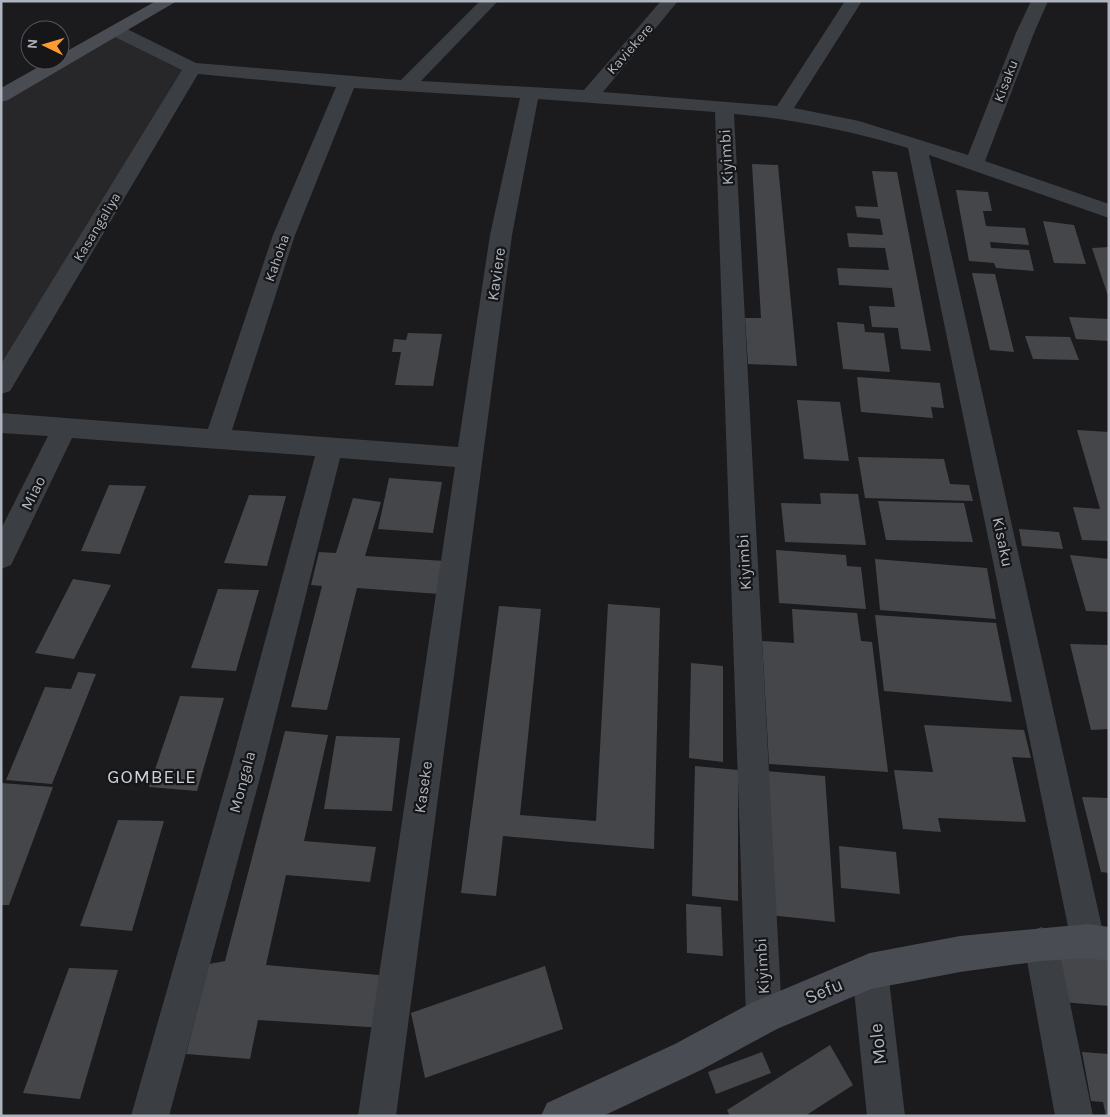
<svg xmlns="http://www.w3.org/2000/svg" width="1110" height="1117" viewBox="0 0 1110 1117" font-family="Karla,sans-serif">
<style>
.built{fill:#27272a}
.building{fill:#45464a}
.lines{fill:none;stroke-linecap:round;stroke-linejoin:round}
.street{fill:#3b3e43;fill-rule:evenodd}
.secondary{fill:#494d53;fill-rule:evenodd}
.labels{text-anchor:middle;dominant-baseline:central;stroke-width:4.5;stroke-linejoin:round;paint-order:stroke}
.far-street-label{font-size:14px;fill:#adb4bd;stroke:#161618}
.street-label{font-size:16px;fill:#adb4bd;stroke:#161618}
.quarter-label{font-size:19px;letter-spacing:1px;fill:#ced3d9;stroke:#161618}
.near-street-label{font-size:19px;fill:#adb4bd;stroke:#161618}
</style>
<rect width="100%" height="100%" fill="#1b1b1d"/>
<path class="built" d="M117,31L192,68L1,385V97Z"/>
<path class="building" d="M752,164L778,165L797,366L748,364L745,318H761Z
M872,171L897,172L931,351L901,349L898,328L872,327L869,306L895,307L892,288L839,285L837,268L889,270L885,248L849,247L847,233L883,235L880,219L857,217L855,206L878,207Z
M956,190L988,192L992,211H983L986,226L1025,228L1029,245L990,242L991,248L1029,250L1034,271L996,268L994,263L969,261Z
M1043,221L1074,225L1086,264L1054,263Z
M1109,247V296H1108L1092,248Z
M972,273L995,274L1014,352L990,350Z
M1069,317L1109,319V341L1076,339Z
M837,322L864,324L865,332L884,333L890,372L843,369Z
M408,333L442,334L433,386L395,385L401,352H392L394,339L406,340Z
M1025,336L1070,337L1079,360L1033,359Z
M857,377L940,383L944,408L931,407L933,418L861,412Z
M797,400L840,402L849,461L804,459Z
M1077,430L1109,432V541L1082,540L1073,507L1100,509Z
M858,457L944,459L950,484L969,485L973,501L865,498Z
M389,478L442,482L433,533L378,529Z
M109,485L146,486L120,554L81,551Z
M820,493L858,494L866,545L785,542L781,503L821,504Z
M249,495L286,496L267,566L224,563Z
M353,498L381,502L365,556L445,561L439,594L357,588L327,710L291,707L322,586L311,585L319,552L336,553Z
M878,501L964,503L973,542L886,540Z
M1019,529L1059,532L1063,549L1022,546Z
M776,550L846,555L847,566L861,567L866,609L779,603Z
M1070,555L1109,559V612L1086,611Z
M875,559L987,568L996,619L880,610Z
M73,579L111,585L74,659L35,653Z
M218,589L259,590L236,671L191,668Z
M608,604L660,608L654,849L503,836L496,896L461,893L499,606L541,609L520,815L596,821Z
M792,609L857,613L861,641L872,642L888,772L769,764L762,641L794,643Z
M875,615L996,623L1012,702L884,691Z
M1070,644L1109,645V729L1091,730Z
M691,663L723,666V762L689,758Z
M78,672L96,674L52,784L6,780L45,687L71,689Z
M180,696L224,698L197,791L149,787Z
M924,725L1024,730L1031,758L1012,757L1026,822L938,818L941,832L903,829L894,770L933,772Z
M285,731L328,735L304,841L376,847L370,882L286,875L266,965L391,976L384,1028L258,1020L250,1059L186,1054L209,964L225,961Z
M336,736L400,738L392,811L324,809Z
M695,766L738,770V901L692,896Z
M765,771L825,776L835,922L769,915Z
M1,783L53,787L9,905H1Z
M1082,797L1109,798V873L1101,872Z
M118,820L164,821L132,931L80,926Z
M839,846L896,852L900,894L841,888Z
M686,904L721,907L723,956L687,953Z
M1051,944L1109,949V1006L1062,1002Z
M545,966L563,1029L425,1078L411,1013Z
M69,968L118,970L80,1099L23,1093Z
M830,1045L853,1085L805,1116H730L727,1110Z
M762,1052L771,1073L716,1094L708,1072Z
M1082,1052L1109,1054V1116H1106L1103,1102L1091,1101Z"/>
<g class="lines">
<path class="street" d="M480,1H498L421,81L584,90L661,1H678L603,92L777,106L845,1H862L794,108L859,121L968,155L1016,33L1031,1H1048L1034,33L985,161L1109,204V218L929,155L1105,941L1100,953L1088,958L1076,953L1071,941L908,148C850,131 794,119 734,114L782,1016L777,1029L764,1034L751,1029L746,1016L715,112L538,99L512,235L396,1116H358L455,467L340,458L265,759L169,1116H131L233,759L315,456L72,438L11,565L1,569V529L48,436L1,433V413L208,429L273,235L336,87L198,74L10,391L1,394V364L182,70L111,35L108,31L111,27H123L196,63L401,80ZM354,88L520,98L490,235L458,447L232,430L295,235Z
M1041,927L1053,932L1058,944L1093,1116H1055L1024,944L1029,932Z
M870,953L882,959L888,971L905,1116H867L852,971L858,959Z"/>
<path class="secondary" d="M156,1H177L8,100L1,102V88L51,60H60V55Z
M1088,924L1109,927V961L1088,958L1041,961L960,972L871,989L777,1029L701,1070L603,1116H541L547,1103L675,1044L751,1003L870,953L960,936Z"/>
</g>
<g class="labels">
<g class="far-street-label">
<text transform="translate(630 49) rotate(-49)">Kaviekere</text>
<text transform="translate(1006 81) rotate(-69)">Kisaku</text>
<text transform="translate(97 227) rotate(-59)">Kasangaliya</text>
<text transform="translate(277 258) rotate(-71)">Kahoha</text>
</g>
<g class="street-label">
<text transform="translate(726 157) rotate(-93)">Kiyimbi</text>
<text transform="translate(496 274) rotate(-82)">Kaviere</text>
<text transform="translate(33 493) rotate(-64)">Miao</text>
<text transform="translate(1003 542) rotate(78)">Kisaku</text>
<text transform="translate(744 562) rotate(-93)">Kiyimbi</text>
<text transform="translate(242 782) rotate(-75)">Mongala</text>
<text transform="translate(423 787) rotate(-82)">Kaseke</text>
<text transform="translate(762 966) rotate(-93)">Kiyimbi</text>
</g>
<g class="quarter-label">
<text x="152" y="777">GOMBELE</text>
</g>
<g class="near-street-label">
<text transform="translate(824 991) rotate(-23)">Sefu</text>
<text transform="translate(878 1044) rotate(-96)">Mole</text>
</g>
</g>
<rect width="1110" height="1117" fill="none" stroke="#adb4bd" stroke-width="5"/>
<g transform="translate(45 45) rotate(275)"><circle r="24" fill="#161618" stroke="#52555a"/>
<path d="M0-4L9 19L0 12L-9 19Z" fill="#fc9b33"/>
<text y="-8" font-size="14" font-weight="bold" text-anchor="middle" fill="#adb4bd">N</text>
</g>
</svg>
